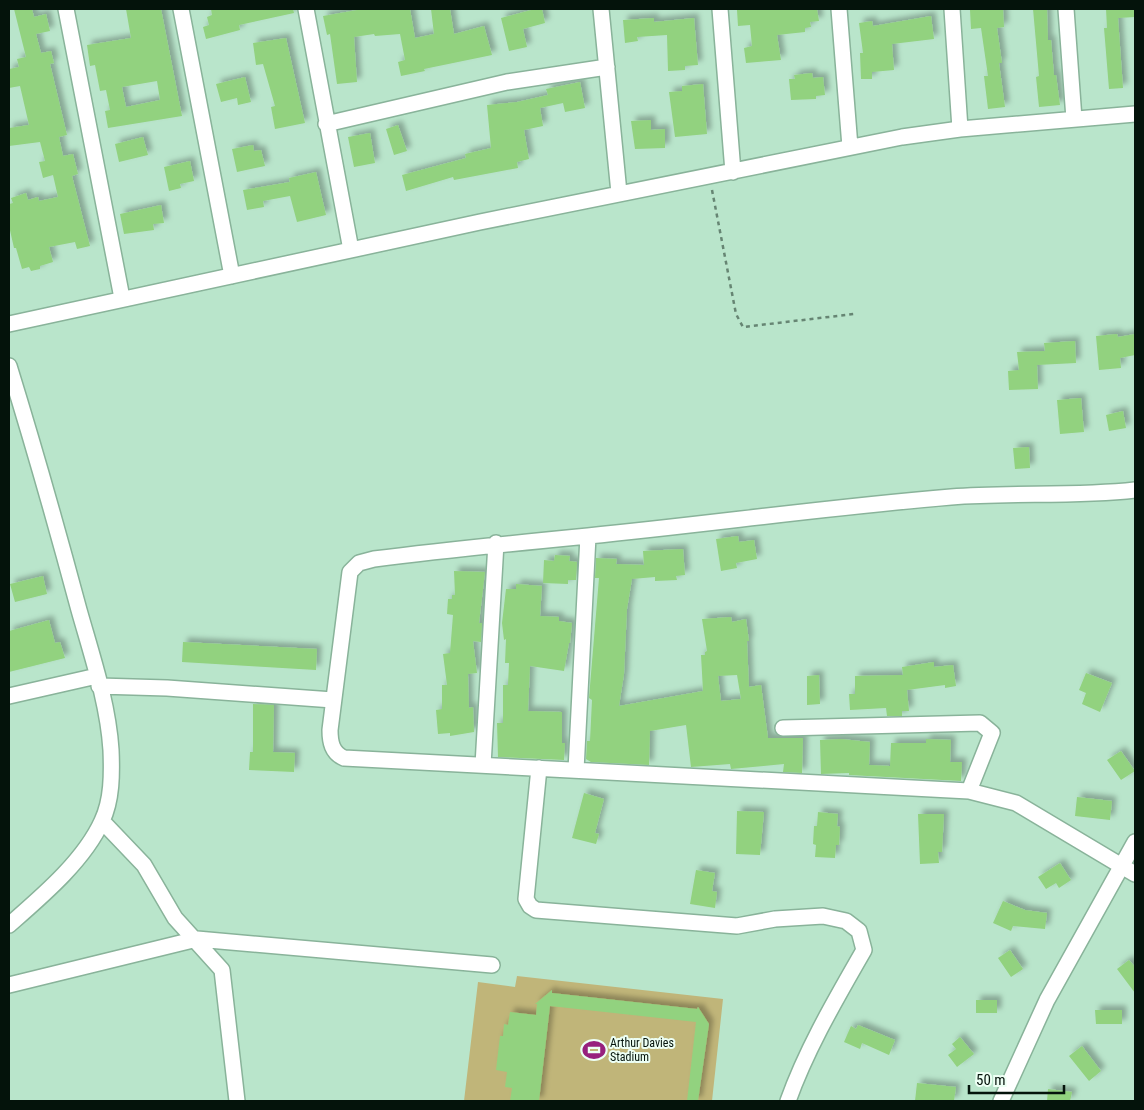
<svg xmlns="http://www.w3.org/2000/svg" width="1144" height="1110" viewBox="0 0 1144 1110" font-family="'Roboto Condensed',sans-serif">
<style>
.green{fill:#c0b579}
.building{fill:#92d27f;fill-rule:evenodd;filter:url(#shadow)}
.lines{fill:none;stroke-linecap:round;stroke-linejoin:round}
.minor-casing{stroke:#89b39a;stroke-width:18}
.path{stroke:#668573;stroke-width:2.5;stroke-dasharray:4 4;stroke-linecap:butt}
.minor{stroke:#fff;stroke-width:15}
.labels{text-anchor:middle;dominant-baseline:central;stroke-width:4;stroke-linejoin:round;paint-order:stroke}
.poi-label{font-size:12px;fill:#04130b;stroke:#edfff4;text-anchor:start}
</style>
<defs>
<filter id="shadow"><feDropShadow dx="4.5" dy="-4.5" stdDeviation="2.5" flood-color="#0004"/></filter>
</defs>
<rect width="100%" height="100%" fill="#b9e5cb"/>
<path class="green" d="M517,976L723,999L712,1101H464L478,982L515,987Z"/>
<path class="building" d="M14,9H32L34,17L46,14L50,31L36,34L41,53L51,51L54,63L50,64L67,135L59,137L63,156L73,154L78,174L72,176L90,246L77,249L75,242L49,247L53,262L40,266V269L31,271L29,267L22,269L16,248H14L9,226V204L13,203L11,198L26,193L28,200L38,197L39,201L58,197L53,175L43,178L39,162L45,161L40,142L9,146V128L29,125L20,86L9,88V69L19,67L17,59L26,57Z
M126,9H161L182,116L108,128L105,111L110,110L106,90L100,91L95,65L90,66L87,45L131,38ZM157,81L160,100L126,107L122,87Z
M211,9H293L294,13L239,25L240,30L206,39L203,27L209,25L207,17L212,15Z
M363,9H410L415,38L434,34L431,9H450L454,34L484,26L492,55L424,69L425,71L401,76L398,62L405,60L400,34L375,36L374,34L354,37L357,82L337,84L330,34L327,35L323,16Z
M535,9H542L545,23L523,29L527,47L509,51L501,18Z
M755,9H817L819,21L810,22L811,27L805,28V32L777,35L781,60L746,63L744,48L752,46L750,25L738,26L737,10Z
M1003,9L1004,27L997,28L1002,63H999L1005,107L988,109L984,76H988L981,28L971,29L970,10Z
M1033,9H1047L1048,40H1051L1054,75H1056L1060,105L1039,107L1036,77L1039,76Z
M1106,9H1135V17L1118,18L1123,88L1109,89L1104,28H1107Z
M931,16L934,39L892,44L894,70L872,72V79H861L860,53H863L859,23L872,21L873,26Z
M654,18V22L694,18L698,65L685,66V70L668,71L667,35L637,37L638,41L625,43L623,20Z
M286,38L305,123L275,129L271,107L275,106L263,64L256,65L253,43Z
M812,73L813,78L823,77L825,95L816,96V99L791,100L789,79H795L794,75Z
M245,77L251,102L238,105L237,98L221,102L216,84Z
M580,82L585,108L565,112L563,103L540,108L543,126L524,130L529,159L517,162L518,168L454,180L453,177L406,191L402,175L466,158L465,154L491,148L487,105L517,102L548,95L546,89Z
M703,84L707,134L675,137L669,92L682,91V86Z
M651,120V130L665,129V148L635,149L631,121Z
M398,125L407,151L394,155L386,129Z
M370,133L375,163L354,167L348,137Z
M143,137L148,155L119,162L115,144Z
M253,145L254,151L261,150L265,166L237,172L232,149Z
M190,161L194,181L180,184L181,188L169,191L164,167Z
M316,172L326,215L297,222L290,196L263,201L264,207L247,210L243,190L290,182L289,178Z
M161,205L164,223L153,224L154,230L124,234L120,214Z
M1117,334L1118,337L1135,334V355L1120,358L1121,368L1099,370L1096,336Z
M1075,341L1076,363L1037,365L1038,389L1009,390L1008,371L1019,370L1017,352L1045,351L1044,343Z
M1081,398L1084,432L1060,434L1057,400Z
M1123,411L1126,428L1109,431L1106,415Z
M1029,447L1030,468L1015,469L1013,448Z
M738,536L739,542L754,540L757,559L736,563L737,568L721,571L716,539Z
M683,549L685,575L676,576L677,580L655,581V577L632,579L627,609L624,674L619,706L703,691L701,655H705V652L707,651L702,619L731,617L732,622L746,619L749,641H747L749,687L761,685L768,738H803L802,773L783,772L784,764L731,769L730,764L691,767L686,725L650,731L649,765L591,762L586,759L587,741H590L592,700L589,698L599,578H595L596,558L617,559L616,564L644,565L643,551ZM737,675L741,699L721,701L718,676Z
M555,555L570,556L569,561L577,562L576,580H568V584L543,583L544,560L554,561Z
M454,571L485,572L479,623H482L481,642L473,641L477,673L468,674L469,708L473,707L474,732L450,736V733L438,734L436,710L442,709V685H447L443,654L450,653L453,615L447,614L448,599H452V595H455Z
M43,576L47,594L15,602L10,584Z
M516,584L542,586L540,616L559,617V621L572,623L570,643H569L564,671L530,666L528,711L562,712V743H565L564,760L498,757L497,723H503V685H508L509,663H505L506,639L504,640L502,623L506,589H516Z
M49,620L55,643L60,642L65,658L9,672V631Z
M183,642L317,649L316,670L182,662Z
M934,662V667L953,665L956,686L945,688V685L907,690L909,711H902V716H887L886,708L850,710L849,694H855V676L903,675L902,667Z
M1086,673L1112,683L1100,712L1082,704L1086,693L1079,690Z
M819,675L820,704L807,705V676Z
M253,704L274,705L273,752L295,753L294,772L249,770L250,752H253Z
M841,739L870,742L869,765L890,766L891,743H926V739L951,740L950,762H962L961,781L849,775V773L821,774L820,740Z
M1121,751L1135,771L1121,780L1107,760Z
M584,793L604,799L595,833L599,834L596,844L572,838Z
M1077,797L1112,801L1110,820L1075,816Z
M737,811L764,812L760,855L736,854Z
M818,812L838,814L837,826L840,827L839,845H836L835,858L815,857L816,845L813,844L814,826H817Z
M918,814H944L942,852H938L939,863L920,864Z
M1060,863L1071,880L1059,888L1056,883L1046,889L1038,877Z
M696,870L715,873L712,891L717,892L715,908L690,904Z
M1003,901L1025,910L1047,913L1045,929L1013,926L1011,931L993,923Z
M1010,950L1023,969L1011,977L998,958Z
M1129,960L1135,967V993L1117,969Z
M552,990V993L697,1009L698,1007L709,1024L698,1101H687L696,1022L550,1006L539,1101H510L512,1088L505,1087L507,1072L496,1070L500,1036H503L504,1024L508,1025L510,1012L536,1015L537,1004H535Z
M976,1000H997V1013H976Z
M1095,1010H1122V1024H1096Z
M858,1025L895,1040L889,1055L862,1043L860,1049L844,1042L851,1026L856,1029Z
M960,1037L974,1054L957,1067L948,1055L956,1049L952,1044Z
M1082,1046L1101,1071L1089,1081L1069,1056Z
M917,1083L956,1087L954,1101H915Z
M1048,1089L1072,1092L1070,1101H1047Z"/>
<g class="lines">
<defs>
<path id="minor" d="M66,9L122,298
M181,9L232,276
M306,9L351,250
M601,9L619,193
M720,9L733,172
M839,9L850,147
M952,9L960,129
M1066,9L1074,119
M326,124L507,82L607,67
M9,324L480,222L902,137L960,129L1135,114
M9,366C34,447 57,528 79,610C92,656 108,703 111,750C112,774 112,800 102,821C84,861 41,897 9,925
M1135,490C1074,497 1012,492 951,497C830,507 709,524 588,536C516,543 445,550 374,559L359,563L350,572L330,730C330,742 332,753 344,758L969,791L1016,803L1135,874
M99,686L167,688L333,700
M9,696L97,676
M783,728L980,723L992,733L969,791
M483,765L496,543
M539,768L526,899L530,906L536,910L737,926L775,919L823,916L846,921L859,931L864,950C836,999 807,1048 788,1101
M576,770L588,536
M102,821L144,865L175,918L222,970L237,1101
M9,985L197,939L492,965
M1001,1101L1047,1000L1135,842"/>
</defs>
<use href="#minor" class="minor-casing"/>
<path class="path" d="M712,190L736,314L743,327L854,314"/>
<use href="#minor" class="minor"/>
</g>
<defs>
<symbol id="stadium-bare" viewBox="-9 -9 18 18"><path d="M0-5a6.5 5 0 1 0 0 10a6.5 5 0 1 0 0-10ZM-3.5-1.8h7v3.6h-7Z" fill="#97207d" stroke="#edfff4" stroke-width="2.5" paint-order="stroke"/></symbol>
</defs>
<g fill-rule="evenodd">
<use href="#stadium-bare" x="578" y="1034" width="32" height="32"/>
</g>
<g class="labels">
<g class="poi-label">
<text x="610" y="1043">Arthur Davies<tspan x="610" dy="14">Stadium</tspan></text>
</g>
</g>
<rect width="1144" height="1110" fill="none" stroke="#04130b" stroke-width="20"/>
<path d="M969 1085v8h95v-8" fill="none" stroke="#04130b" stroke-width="2.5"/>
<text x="976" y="1085" font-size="15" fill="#04130b" stroke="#edfff4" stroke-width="4" paint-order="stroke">50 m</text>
</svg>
